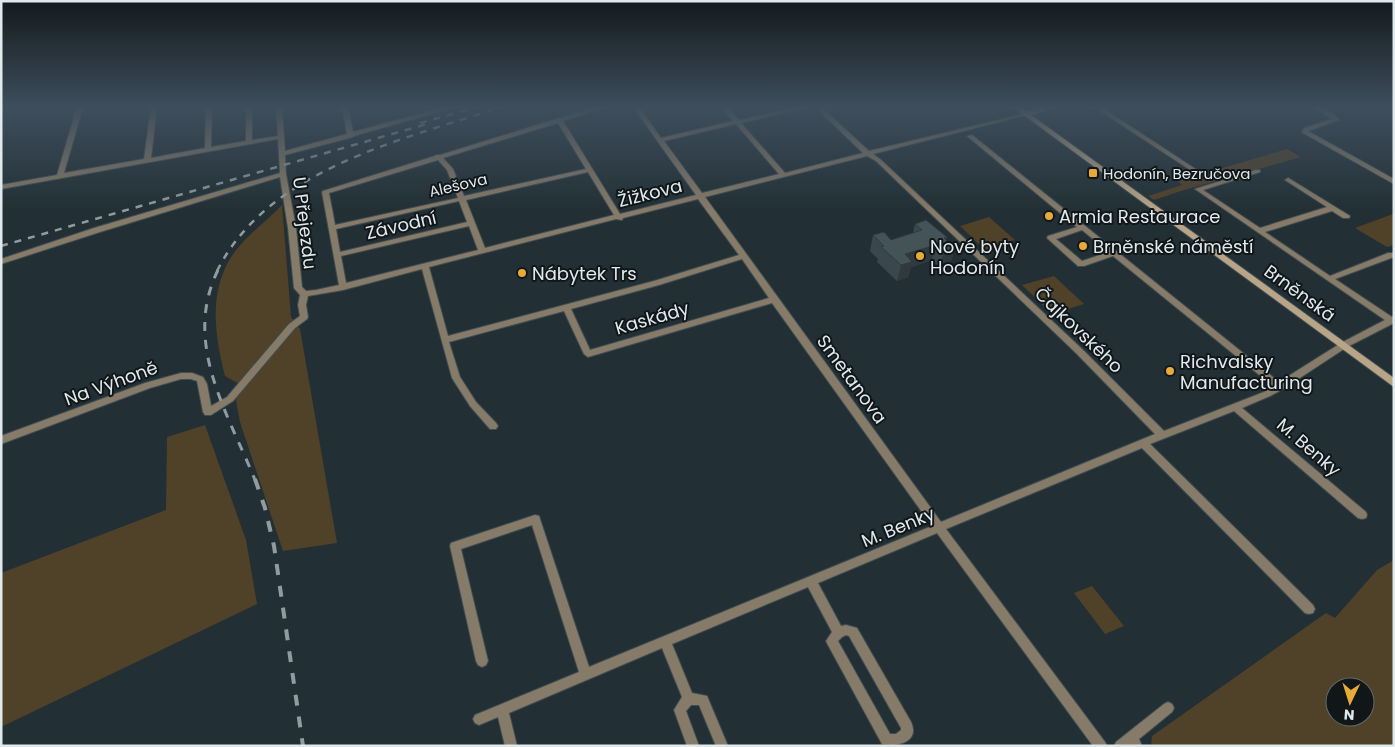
<svg xmlns="http://www.w3.org/2000/svg" width="1395" height="747" viewBox="0 0 1395 747" font-family="Poppins,sans-serif">
<style>
.green{fill:#504129;fill-rule:evenodd}
.lines{fill:none;stroke-linecap:round;stroke-linejoin:round}
.street-casing{stroke:#404e52;stroke-width:2}
.secondary-casing{stroke:#404e52;stroke-width:2}
.street{fill:#867a68;fill-rule:evenodd}
.secondary{fill:#b8a588;fill-rule:evenodd}
.rail-far2{stroke:#919ca0;stroke-width:2.5;stroke-dasharray:7 7;stroke-linecap:butt}
.rail-far1{stroke:#919ca0;stroke-width:3;stroke-dasharray:9 9;stroke-linecap:butt}
.rail{stroke:#919ca0;stroke-width:4;stroke-dasharray:11 11;stroke-linecap:butt}
.wall{fill:#3a474c}
.shaded-wall{fill:#303a3e}
.building{fill:#445358;stroke:#303a3e}
.poi-dot{fill:#e9ab38;stroke:#111719;stroke-width:2}
.labels{text-anchor:middle;dominant-baseline:central;stroke-width:4;stroke-linejoin:round;paint-order:stroke}
.far-poi-label{font-size:15px;fill:#e0e9ec;stroke:#111719;text-anchor:start}
.far-street-label{font-size:15px;fill:#e0e9ec;stroke:#111719}
.street-label{font-size:18px;fill:#e0e9ec;stroke:#111719}
.poi-label{font-size:18px;fill:#e0e9ec;stroke:#111719;text-anchor:start}
</style>
<rect width="100%" height="100%" fill="#223035"/>
<path class="green" d="M1287,149L1301,157L1184,190L1154,200L1148,196L1182,185L1178,181Z
M282,205L291,317L300,329L337,543L283,551L240,422L236,401L239,384L225,376C213,329 207,280 243,242C255,229 270,218 282,205Z
M1393,214L1394,245L1387,247L1355,228Z
M989,217L1015,240L985,250L960,226Z
M1054,276L1084,304L1052,314L1022,285Z
M205,425L246,540L257,604L1,727V573L166,510L167,437Z
M1394,560V746H1151L1152,736L1326,613L1335,618L1377,570ZM1335,687H1365V717H1335Z
M1092,586L1124,626L1105,634L1074,593Z"/>
<g class="lines">
<defs>
<path id="street" d="M1,107H5L3,111L1,112Z
M77,107H83L64,173L144,159L151,107H157L151,158L205,148L206,107H212L211,147L246,141V107H252V140L278,136L276,107H282L285,151L347,134L342,107H348L353,132L445,107H454L453,108L354,136L353,137L285,155L286,174L296,228L302,287L306,291L316,290L339,285L322,192L323,191L435,156L436,155H440L556,119L557,118H561L597,107H606L563,121L620,214L696,195L633,107H639L661,138L733,121L721,107H727L739,120L797,107H807L806,108L741,123L785,173L863,153L815,107H821L869,151L1027,113V115L873,154L880,159L1082,349L1164,431L1264,392L1273,386L1113,256L1084,266H1078L1047,238L1048,236L1077,227L967,136L972,135L1279,382L1341,343L1385,320L1195,189L1256,170H1260V172L1203,190L1260,228L1327,207L1285,180L1288,178L1290,179L1350,216L1349,218H1343L1332,211L1265,232L1330,276L1388,253H1394V257L1335,279L1392,317L1394,316V323L1347,347L1283,389L1270,396L1242,408L1366,512L1367,515L1366,518L1362,519L1358,518L1234,411L1150,444L1313,605L1315,609L1313,613L1309,614L1305,613L1142,448L946,529L1105,742L1107,746H1093L937,533L818,583L841,626L846,625L857,628L911,722C920,742 898,747 882,744L828,645L826,641L832,632L808,587L672,644L692,693L707,696L728,746H716L699,705H691L686,711L699,746H687L674,710L682,697L662,648L509,713L517,746H505L498,717L479,725L475,723L473,719L475,715L579,672L532,525L461,549L488,661L486,665L482,667L478,665L476,661L450,546L451,543L535,515L539,516L589,667L932,526L772,303L588,357L584,354L564,311L449,342L460,377L476,402L496,423L498,426L496,429H490L470,406L452,378L422,269L343,290L308,296L306,305L308,317L307,319L295,328L233,401L211,415H205L203,412L197,381L191,379H181L150,388L1,444V436L145,383L181,373H192L203,377L207,384L211,406L227,397L289,324L300,316L298,305L300,295L294,288L288,228L280,177L100,232L1,264V259L94,228L280,173L278,139L1,189V185L57,175ZM558,123L586,169L464,196L453,169L443,158ZM736,124L779,174L702,193L664,141ZM867,156L876,161L1076,353L1155,434L941,522L705,197ZM438,160L447,170L458,198L335,225L329,193ZM588,172L614,215L485,248L466,200ZM698,199L739,255L654,281L448,336L429,267L616,219L622,220L623,218ZM459,201L467,222L340,252L336,229ZM469,226L478,250L346,283L341,256ZM1082,230L1109,252L1082,261L1056,239ZM742,259L769,298L590,350L571,309L659,285ZM846,635L849,636L901,728V730L896,734H890L838,641L842,637Z
M1094,107H1101L1200,172L1199,173H1195Z
M1312,107C1321,107 1334,112 1339,120L1308,131L1394,179V184L1303,133L1302,132L1304,128L1332,119Z
M1168,702L1172,704L1174,708L1172,712L1139,739L1142,746H1114L1116,742L1164,704Z"/>
<path id="secondary" d="M1013,107H1020L1027,111L1045,107H1055L1054,108L1031,115L1394,378V387Z"/>
</defs>
<use href="#street" class="street-casing"/>
<use href="#secondary" class="secondary-casing"/>
<use href="#street" class="street"/>
<use href="#secondary" class="secondary"/>
<path class="rail-far2" d="M420,123L478,107
M1,246L427,124
M217,271C268,169 402,140 501,107"/>
<path class="rail-far1" d="M218,270C182,343 228,413 255,480"/>
<path class="rail" d="M255,479L265,508L274,546L303,746"/>
</g>
<path class="wall" d="M915,224L947,237L946,240L955,249L950,264L940,268L932,260L911,267L908,277L897,281L877,262L878,259L870,251L873,235L891,240L913,233Z"/>
<path class="shaded-wall" d="M936,245L932,260L911,267L908,277L897,281L901,265L905,254Z
M955,249L950,264L940,268L944,252Z"/>
<path class="building" d="M926,220L947,237L944,238L955,249L944,252L936,245L905,254L912,262L901,265L881,247L884,246L873,235L884,232L891,240L922,230L915,224Z"/>
<linearGradient id="sky" x2="0" y2="1"><stop stop-color="#131a1d"/><stop offset="0.51" stop-color="#3e4e5c"/><stop offset="1" stop-color="#3e4e5c" stop-opacity="0"/></linearGradient>
<rect width="1395" height="211" fill="url(#sky)"/>
<g class="poi-dot">
<rect x="1088" y="168" width="10" height="10" rx="2.5"/>
<circle cx="1049" cy="216" r="5"/>
<circle cx="1083" cy="246" r="5"/>
<circle cx="920" cy="256" r="5"/>
<circle cx="522" cy="273" r="5"/>
<circle cx="1170" cy="371" r="5"/>
</g>
<g class="labels">
<g class="far-poi-label">
<text x="1103" y="173">Hodonín, Bezručova</text>
</g>
<g class="far-street-label">
<text transform="translate(458 185) rotate(-13)">Alešova</text>
</g>
<g class="street-label">
<text transform="translate(650 193) rotate(-14)">Žižkova</text>
<text transform="translate(305 223) rotate(83)">U Přejezdu</text>
<text transform="translate(401 225) rotate(-13)">Závodní</text>
<text transform="translate(1300 293) rotate(36)">Brněnská</text>
<text transform="translate(652 318) rotate(-16)">Kaskády</text>
<text transform="translate(1079 330) rotate(44)">Čajkovského</text>
<text transform="translate(852 379) rotate(54)">Smetanova</text>
<text transform="translate(111 383) rotate(-20)">Na Výhoně</text>
<text transform="translate(1309 447) rotate(41)">M. Benky</text>
<text transform="translate(898 527) rotate(-22)">M. Benky</text>
</g>
<g class="poi-label">
<text x="1059" y="216">Armia Restaurace</text>
<text x="930" y="246">Nové byty<tspan x="930" dy="21">Hodonín</tspan></text>
<text x="1093" y="246">Brněnské náměstí</text>
<text x="532" y="273">Nábytek Trs</text>
<text x="1180" y="361">Richvalsky<tspan x="1180" dy="21">Manufacturing</tspan></text>
</g>
</g>
<rect width="1395" height="747" fill="none" stroke="#e0e9ec" stroke-width="5"/>
<g transform="translate(1350 702) rotate(184)"><circle r="24" fill="#111719" stroke="#646b6d"/>
<path d="M0-4L9 19L0 12L-9 19Z" fill="#e9ab38"/>
<text y="-8" font-size="14" font-weight="bold" text-anchor="middle" fill="#e0e9ec">N</text>
</g>
</svg>
